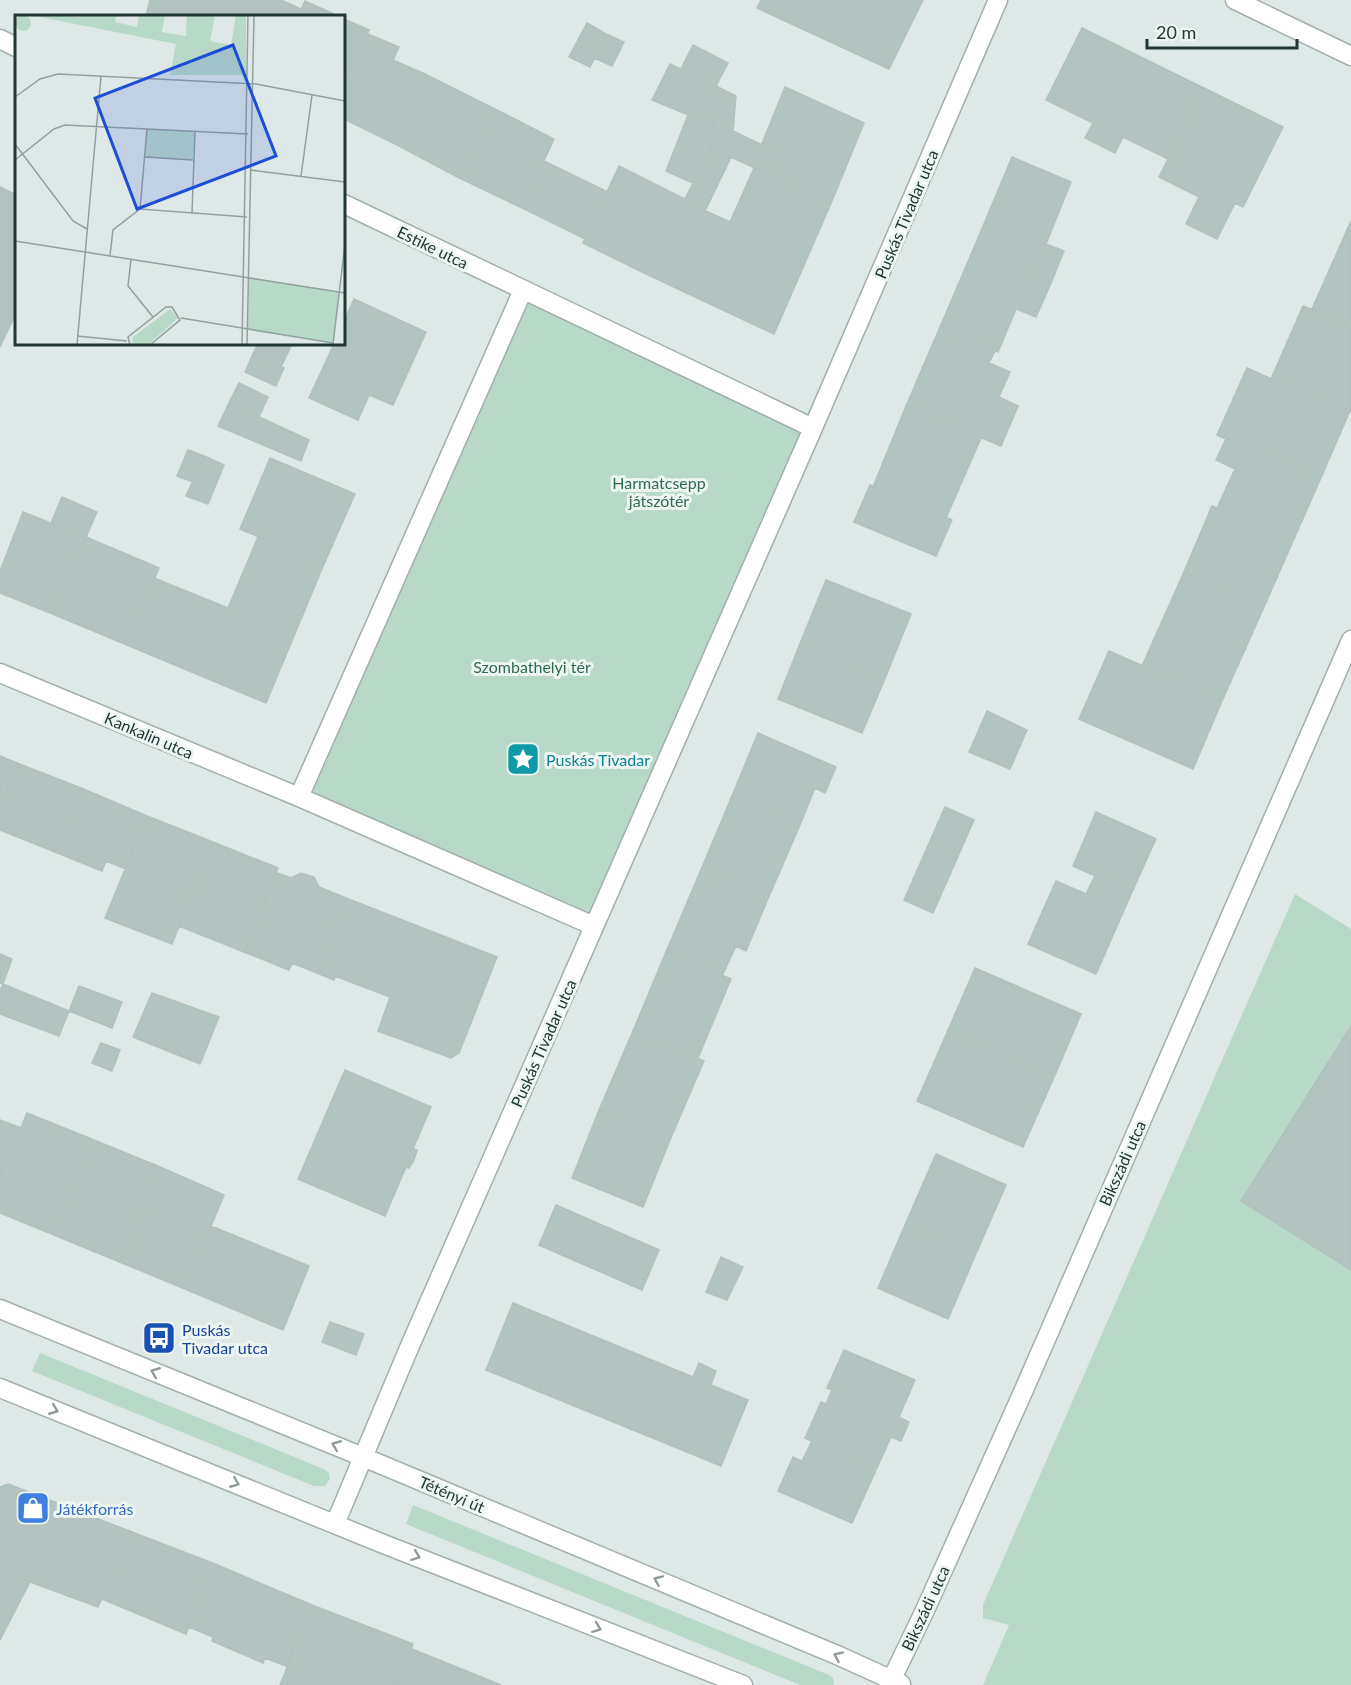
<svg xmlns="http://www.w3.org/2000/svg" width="1351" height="1685" viewBox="0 0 1351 1685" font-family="Lato,sans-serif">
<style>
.green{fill:#b8d9c7}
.building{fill:#b3c3bf;stroke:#b1c1be;stroke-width:1.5}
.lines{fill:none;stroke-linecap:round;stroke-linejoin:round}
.minor-casing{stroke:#a1afad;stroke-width:21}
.minor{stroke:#fff;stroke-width:18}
.oneway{stroke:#909b9a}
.labels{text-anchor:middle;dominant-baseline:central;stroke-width:6;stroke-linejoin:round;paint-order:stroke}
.street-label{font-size:16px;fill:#203735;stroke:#eef6f3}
.park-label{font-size:16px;fill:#2d6b51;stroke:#eef6f3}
.culture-label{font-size:16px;fill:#0d838f;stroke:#eef6f3;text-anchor:start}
.transit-label{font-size:16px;fill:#164399;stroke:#eef6f3;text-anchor:start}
.shop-label{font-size:16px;fill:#366cbe;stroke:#eef6f3;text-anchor:start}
.inset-road{fill:none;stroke:#92a19f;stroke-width:1.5}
.view{fill:#1d4ed8;fill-opacity:0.15;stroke:#1d4ed8;stroke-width:3}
.inset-edge{fill:none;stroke:#203735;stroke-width:3}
</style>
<rect width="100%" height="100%" fill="#dee8e6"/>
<path class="green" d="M523,290L813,428L594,926L299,797Z
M1295,894L1351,929V1685H983L1009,1625L983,1618V1605Z
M40,1353L326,1470L329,1473L330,1479L325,1486H314L32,1371Z
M413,1505L829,1675L833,1678L834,1685H800L406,1524Z"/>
<path class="building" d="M150,0H227L219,16H146Z
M227,0H281L301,9L298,16H219Z
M761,0H923L889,69L757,8Z
M305,1L338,16H298Z
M344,19L369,30L344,86Z
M587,23L606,34L590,67L569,57Z
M1082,28L1204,88L1168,159L1123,137L1115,153L1085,138L1093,123L1046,100Z
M368,34L399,47L393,60L427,75L395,144L344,119V86Z
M606,34L624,42L612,66L594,58Z
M693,45L728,63L716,86L681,69Z
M670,64L716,86L713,125L652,100Z
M427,75L491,107L459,178L395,144Z
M716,86L736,96L733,131L777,152L768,174L711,148Z
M785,87L864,123L832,201L768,174L777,152L761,146Z
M1204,88L1283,127L1243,207L1235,203L1217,239L1186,224L1199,197L1159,177Z
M491,107L554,139L522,208L459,178Z
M688,115L713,125L711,148L693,183L666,171Z
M711,148L731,157L705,211L684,201Z
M1012,157L1071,182L1046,244L1064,251L1051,283L973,250Z
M544,161L606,191L585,239L522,208Z
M619,166L685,199L648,275L583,243Z
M754,168L832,201L774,334L648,275L684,201L730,222Z
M0,187L16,195V276L0,268Z
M1351,221V326L1312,309Z
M973,250L1051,283L1036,317L1016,309L998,352L940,327Z
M0,268L16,276V313L0,347Z
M354,299L426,332L393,405L369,395L358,420L309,398L334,344H344V322Z
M1303,306L1351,326V409L1349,413L1271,379Z
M940,327L995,351L989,363L1010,372L999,397L1018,406L1001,446L906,406Z
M258,344H292L281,367L253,354Z
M253,354L284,368L276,386L245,372Z
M1247,368L1349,413L1320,480L1217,435Z
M239,383L268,397L259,417L229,403Z
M229,403L309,440L301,461L218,426Z
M906,406L981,438L946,518L873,487Z
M1226,439L1320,480L1293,541L1217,508L1235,469L1216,460Z
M188,450L204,456L193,482L177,476Z
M204,456L224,465L208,504L186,496Z
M270,458L355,494L324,564L240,529Z
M870,485L952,520L936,556L854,522Z
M62,497L97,512L86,537L51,523Z
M1212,506L1293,541L1264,607L1184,572Z
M23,512L86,537L55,615L0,593V571Z
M86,537L159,568L127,645L55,615Z
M258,537L324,564L266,703L127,645L154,578L228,608Z
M1184,572L1264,607L1222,701L1142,666Z
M826,580L911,614L886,676L801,641Z
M801,641L886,676L862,733L778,699Z
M1109,651L1222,701L1193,769L1079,719Z
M987,711L1027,730L1010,769L969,752Z
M758,733L836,767L825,793L815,788L800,825L732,796Z
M0,756L17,763L0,805Z
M17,763L81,788L55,852L0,830V805Z
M81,788L147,816L126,869L106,861L102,871L55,852Z
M732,796L800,825L767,901L700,872Z
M945,807L974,820L933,913L904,900Z
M1096,812L1156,839L1132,892L1073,866Z
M147,816L213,842L172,944L105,918Z
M213,842L278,868L244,952L179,926Z
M700,872L767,901L746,951L736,946L722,976L666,952Z
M277,873L291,878L301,873L314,877L319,887L346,898L317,973L292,963L289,970L244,952Z
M1095,876L1132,892L1096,974L1028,944L1056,881L1086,894Z
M346,898L497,957L459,1053L451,1058L378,1031L390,997L335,976L334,980L317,973Z
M666,952L731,979L698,1058L633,1031Z
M0,954L12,959L3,984L0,983Z
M975,968L1081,1014L1055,1075L949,1028Z
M3,984L69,1011L59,1036L0,1014V991Z
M79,986L122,1002L112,1028L69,1011Z
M152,993L219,1017L200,1064L133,1037Z
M1351,1026V1270L1241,1201Z
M949,1028L1055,1075L1023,1147L917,1101Z
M633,1031L704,1061L670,1140L599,1110Z
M101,1043L120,1050L112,1071L92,1063Z
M345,1070L431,1107L413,1149L417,1150L414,1160L409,1168L406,1167L385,1216L298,1179Z
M599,1110L670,1140L643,1207L572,1178Z
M27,1113L94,1140L54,1235L0,1213V1179Z
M0,1120L21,1128L0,1179Z
M94,1140L160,1167L122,1263L54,1235Z
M936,1154L1006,1185L975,1256L905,1225Z
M160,1167L224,1195L185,1289L122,1263Z
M556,1205L659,1250L642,1290L539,1245Z
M905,1225L975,1256L948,1319L878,1288Z
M211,1226L309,1266L283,1330L185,1289Z
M721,1257L743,1267L727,1300L706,1292Z
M513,1303L693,1377L699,1363L716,1371L711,1385L748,1400L721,1466L486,1370Z
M330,1322L364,1334L356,1355L322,1342Z
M844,1350L915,1380L899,1417L909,1422L901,1441L891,1437L876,1470L805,1438L821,1402L826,1404L832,1390L827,1388Z
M812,1441L876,1470L852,1523L778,1491L793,1457L802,1461Z
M8,1484L132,1532L98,1607L30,1582L0,1640V1487Z
M132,1532L215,1564L186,1634L102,1599Z
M215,1564L312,1605L286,1666L265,1658L263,1663L212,1641L213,1637L189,1627Z
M312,1605L413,1644L397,1685H280Z
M412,1649L501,1685H397Z"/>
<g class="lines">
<defs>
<path id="minor" d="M1235,0L1351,56
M0,39L16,47
M344,204L813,428
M0,673L299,797L594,926
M299,797L523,290
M0,1309L363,1457L837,1655L901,1684
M0,1388L381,1543L743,1685
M335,1524L409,1348L813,428L998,0
M889,1685L926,1608L1023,1392L1351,640"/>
</defs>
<use href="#minor" class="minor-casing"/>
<use href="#minor" class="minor"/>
</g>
<defs><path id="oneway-chevron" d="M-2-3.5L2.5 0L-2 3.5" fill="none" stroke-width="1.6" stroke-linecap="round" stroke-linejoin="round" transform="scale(1.5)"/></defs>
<g class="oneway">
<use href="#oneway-chevron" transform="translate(155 1372) rotate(-158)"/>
<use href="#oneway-chevron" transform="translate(54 1410) rotate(22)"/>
<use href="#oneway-chevron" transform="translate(336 1445) rotate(-158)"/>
<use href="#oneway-chevron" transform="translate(235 1483) rotate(22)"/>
<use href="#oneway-chevron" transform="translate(416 1556) rotate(21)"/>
<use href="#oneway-chevron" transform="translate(658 1580) rotate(-157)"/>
<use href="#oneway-chevron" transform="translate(597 1628) rotate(21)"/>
<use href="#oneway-chevron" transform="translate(838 1656) rotate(-156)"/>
</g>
<defs>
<symbol id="sight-square" viewBox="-11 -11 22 22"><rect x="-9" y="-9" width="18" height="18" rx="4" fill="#0f9aa8" stroke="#eef6f3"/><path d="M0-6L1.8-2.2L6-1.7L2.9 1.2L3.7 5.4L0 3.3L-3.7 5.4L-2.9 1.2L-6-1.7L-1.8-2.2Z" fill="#fff"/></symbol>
<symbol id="bus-square" viewBox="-11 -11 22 22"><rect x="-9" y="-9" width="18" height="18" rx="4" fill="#1a4fb4" stroke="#eef6f3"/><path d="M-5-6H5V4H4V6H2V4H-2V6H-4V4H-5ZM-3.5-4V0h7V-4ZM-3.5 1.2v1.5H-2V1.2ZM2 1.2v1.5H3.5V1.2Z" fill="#fff"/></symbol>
<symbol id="shop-square" viewBox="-11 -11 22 22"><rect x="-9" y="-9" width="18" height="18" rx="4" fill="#3f7fe0" stroke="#eef6f3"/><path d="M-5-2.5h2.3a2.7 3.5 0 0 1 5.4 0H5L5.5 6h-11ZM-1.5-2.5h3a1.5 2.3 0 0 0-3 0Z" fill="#fff"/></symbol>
</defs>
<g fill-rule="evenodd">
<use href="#sight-square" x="504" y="740" width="38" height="38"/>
<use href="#bus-square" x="140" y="1319" width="38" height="38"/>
<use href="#shop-square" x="14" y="1489" width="38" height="38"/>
</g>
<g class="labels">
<g class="street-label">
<text transform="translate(906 214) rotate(-67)">Puskás Tivadar utca</text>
<text transform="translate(433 247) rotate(26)">Estike utca</text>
<text transform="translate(149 735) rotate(23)">Kankalin utca</text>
<text transform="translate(543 1043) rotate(-66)">Puskás Tivadar utca</text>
<text transform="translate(1122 1163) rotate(-66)">Bikszádi utca</text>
<text transform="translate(452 1494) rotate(23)">Tétényi út</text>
<text transform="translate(925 1608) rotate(-65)">Bikszádi utca</text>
</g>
<g class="park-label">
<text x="659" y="482">Harmatcsepp<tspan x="659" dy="18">játszótér</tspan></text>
<text x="532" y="666">Szombathelyi tér</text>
</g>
<g class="culture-label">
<text x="546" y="759">Puskás Tivadar</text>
</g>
<g class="transit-label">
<text x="182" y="1329">Puskás<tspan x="182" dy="18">Tivadar utca</tspan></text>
</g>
<g class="shop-label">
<text x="56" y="1508">Játékforrás</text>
</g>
</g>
<g transform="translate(15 15)">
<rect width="330" height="330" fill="#dee8e6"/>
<path d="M0 8a8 8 0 1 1 16 0a8 8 0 1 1-16 0ZM15,0H101L100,7L122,12L124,0H150L147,17L171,21L172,0H200L195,26L216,30L221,0H231V60H155L161,29ZM132,114L180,116L178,145L130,142ZM234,262L325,277L318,328L233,315ZM155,294L163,303L133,330H117L118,322Z" fill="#b8d9c7"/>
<path class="inset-road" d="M0,82L25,64L43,59L241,69L330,86M0,129L58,206L72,214M130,142L178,145M0,145L39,114L50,110L233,119M236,155L330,167M286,161L297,80M125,194L132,114M177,198L180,116M0,226L330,278M95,240L98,215L125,194L232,202M116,244L113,271L138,302M166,303L318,328M62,321L112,326M318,329L330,229M62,330L86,61M115,330L113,322L151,292H157L165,305L135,330M227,330L233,0M232,330L239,0"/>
<path class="view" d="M218,30L261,141L122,194L80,83Z"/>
<rect width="330" height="330" class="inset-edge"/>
</g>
<path d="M1147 39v9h150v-9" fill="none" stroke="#203735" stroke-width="3"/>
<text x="1156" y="39" font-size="18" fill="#203735" stroke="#eef6f3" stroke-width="4.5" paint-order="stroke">20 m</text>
</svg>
